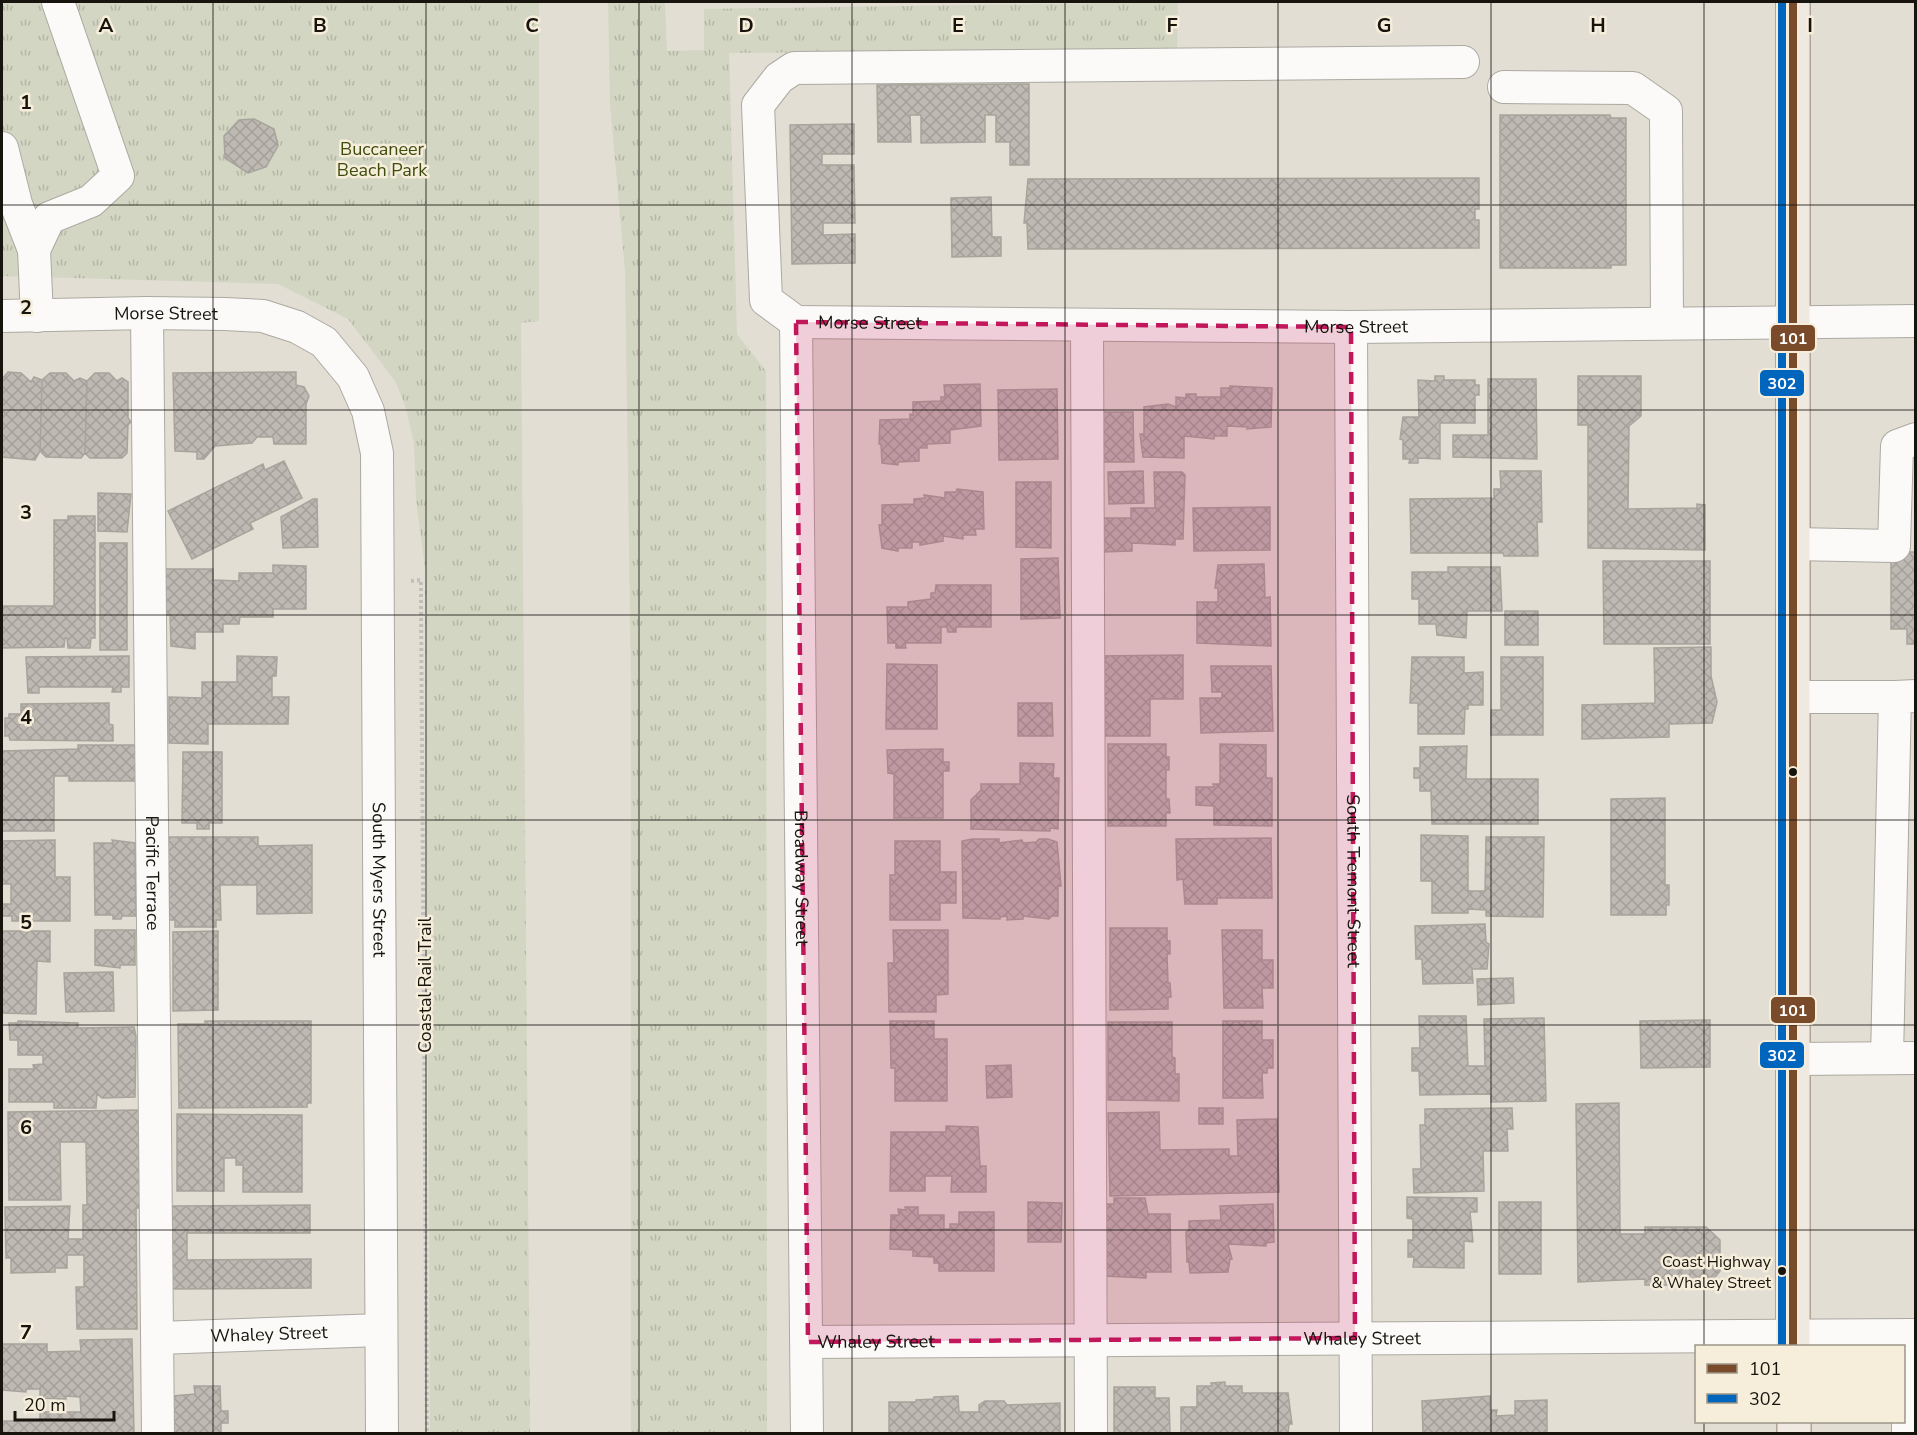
<svg xmlns="http://www.w3.org/2000/svg" width="1917" height="1435" viewBox="0 0 1917 1435" font-family="'Nunito Sans',sans-serif">
<style>
.grass{fill:url(#grass-tufts)}
.building{fill:url(#building-cross-hatch);stroke:#a7a49c;stroke-width:1.5}
.lines{fill:none;stroke-linecap:round;stroke-linejoin:round}
.minor-casing{stroke:#aca9a1;stroke-width:34}
.major-casing{stroke:#b1a596;stroke-width:36}
.path{stroke:#c0bfbb;stroke-width:4;stroke-dasharray:3 3;stroke-linecap:butt}
.minor{stroke:#fbfaf9;stroke-width:32}
.major{stroke:#f0e9e2;stroke-width:33}
.bus-1-casing{stroke:#f6eddb;stroke-width:12}
.bus-2-casing{stroke:#f6eddb;stroke-width:12}
.bus-1{stroke:#7a4b2a;stroke-width:8}
.bus-2{stroke:#0065bd;stroke-width:8}
.marked{fill:#c2185b;fill-opacity:0.2;stroke:#c2185b;stroke-width:4.5;stroke-dasharray:12 8;stroke-linejoin:round}
.grid{fill:none;stroke:#17140e;stroke-width:1.5;stroke-opacity:0.55}
.bus-dot{fill:#17140e;stroke:#f6eddb;stroke-width:2}
.labels{text-anchor:middle;dominant-baseline:central;stroke-width:5;stroke-linejoin:round;paint-order:stroke}
.bus-label{font-size:16px;fill:#17140e;stroke:#f6eddb;text-anchor:end}
.park-label{font-size:18px;fill:#3c4c0a;stroke:#f6eddb}
.street-label{font-size:18px;fill:#17140e;stroke:#f6eddb}
.grid-label{font-size:20px;text-anchor:middle;font-weight:bold;fill:#17140e;stroke:#f6eddb;stroke-width:5;stroke-linejoin:round;paint-order:stroke}
.line-badge{stroke:#f6eddb;stroke-width:2}
.badge-label{font-size:16px;text-anchor:middle;font-weight:bold;fill:#fff}
</style>
<defs>
<pattern id="grass-tufts" width="24" height="20" patternUnits="userSpaceOnUse" patternTransform="scale(1.5)"><rect width="24" height="20" fill="#d3d6c2"/><path d="M3 7l-1-3M5 7V3M7 7l1-3M15 17l-1-3M17 17v-4M19 17l1-3" fill="none" stroke="#b4b7a6"/></pattern>
<pattern id="building-cross-hatch" width="8" height="8" patternUnits="userSpaceOnUse" patternTransform="scale(1.5)"><rect width="8" height="8" fill="#bebab3"/><path d="M0 0l8 8M0 8l8-8" fill="none" stroke="#a39f99"/></pattern>
</defs>
<rect width="100%" height="100%" fill="#e2ded4"/>
<path class="grass" d="M2,2H539V321L521,323L530,1433H430L425,568L416,500L414,443L405,405L395,381L348,319L278,284L2,276Z
M608,2H665L667,51L704,50V9L1178,2L1177,49L729,53L737,334L766,371L767,1433H631V684L625,271L610,104Z"/>
<path class="building" d="M1029,84V165H1010V142H996V115H985V142L921,143V115H910L911,142H878L877,85Z
M1500,115H1610L1611,118H1626V265H1611V268H1500Z
M254,119L274,129L278,146L266,167L248,173L225,158L224,136L239,120Z
M854,124V154H822V165H854L855,223H823V235L855,234V263L792,264L790,125Z
M1479,178V209H1475V220H1479V248L1028,249L1027,223H1024L1028,179Z
M991,197L992,237H1001V256L952,257L951,198Z
M8,372L21,373L31,382L34,377L42,380L40,451L35,460L2,457V379Z
M296,372V385L304,387L309,396L306,404V444H274L273,437H257L252,443L215,446L204,459H197V452L175,451L173,373Z
M50,373H66L74,381L80,378L87,381L85,453L81,458L46,457L40,451L42,380Z
M95,373H109L117,381L122,378L128,382V418L131,422L128,425L127,453L122,458H90L85,453L87,381Z
M1435,376H1444V380H1475V385H1479V395H1475V423H1440V459L1418,458V463H1409L1410,459H1403V440L1400,439L1403,417H1419L1418,380L1435,381Z
M1578,376H1641V416L1629,426L1628,509L1697,508V504L1705,505V550L1588,548V425H1578Z
M1488,379H1536L1537,459L1453,457V435H1488Z
M980,384L981,426L950,430V443L927,444V448H919V461L898,462V465L882,463L881,444H879L880,420L910,419V414L913,415V402L941,401V397H945L944,385Z
M1230,386L1272,388L1271,427L1247,429L1248,427L1227,426V436H1214V439L1184,436V458L1143,457L1140,434H1144V407L1168,404L1176,407V397L1186,398V394H1196V397H1221V388H1230Z
M1057,389L1058,459L999,460L998,390Z
M1098,412H1133L1134,462H1099Z
M284,461L302,498L250,523L253,529L192,559L168,511L263,464L265,470Z
M1143,471L1144,503L1109,504L1108,472Z
M1500,471H1541L1542,522H1537L1538,556H1504L1503,553H1411L1410,499L1494,498V489H1501Z
M1154,472H1182L1185,475L1183,539H1175V545L1132,543V551L1101,552V518H1131V508H1155Z
M1016,482H1051V548L1016,547Z
M957,489L983,492L984,529H975L976,535H963V539L943,536V541L920,545V542H912V548H898V551L882,548L879,525H882V505L914,504V499L925,498L924,495L945,498V492H956Z
M98,493L131,494L127,532L98,531Z
M313,499H317L318,547L283,548L281,517Z
M1270,507V550L1194,551L1193,508Z
M68,516H95V638H91L90,648H68L67,638H65L64,647L2,648V606H54V520H68Z
M100,543H127V650H100Z
M1891,552H1916V644H1907V629H1891Z
M1058,558L1060,618L1021,619V559Z
M1603,561H1710V644H1604Z
M1264,564L1265,598L1270,597L1271,646L1197,643V602H1218V588H1215L1218,565Z
M273,565L306,566V609H273V617H240L239,624H223V632H195V649L171,646L170,615H165V569H213V580L239,581V573H273Z
M1448,567H1500L1502,611H1467L1466,638L1437,635L1436,624H1419V599H1412V572H1448Z
M936,585H991V627H956V632H948L947,627H941V643H905L906,648H896V643H888L887,607H908V602L931,599V593H935Z
M1505,611H1538V645H1505Z
M1711,647V676L1717,702L1712,723L1669,724V737L1582,739V705L1655,703L1654,648Z
M1183,655V699H1150V736H1094L1099,656Z
M129,656V687H121V692H112L113,687H39V693H28L26,657Z
M237,656L277,657L276,676H272V697H289L288,724H208V744L169,743V697L202,698V682H237Z
M1412,657H1464V673L1483,672V705H1468V709H1465L1464,734H1418V703H1410Z
M1501,657H1543V735H1491V710H1501Z
M887,664L937,665V729H886Z
M1211,666H1271L1273,731L1201,733L1200,698H1222V692H1212Z
M109,703V724L113,725V741L10,740L9,736H5V718H9V714H21V704Z
M1018,703H1052L1053,736H1018Z
M1108,744H1166V757H1169V770H1166V799H1169L1170,813H1166V826H1108Z
M1220,744L1266,745V778H1272V826L1214,825V806L1196,805V787H1214L1213,784H1220Z
M78,745H136V781H69V776H54V831H2V751L78,749Z
M1467,746L1466,779H1538V824H1432L1431,791H1420V778H1414V768H1420V747Z
M943,749V762H949V771H943V818H894V774L888,773L887,750Z
M183,752H222V823H209V829H197V823H182Z
M1020,763L1054,764L1053,778H1059L1058,829L1050,828V831L971,829V800L981,790V784H1020Z
M1665,798V885H1669V905H1666V915H1611V799Z
M1421,835L1468,836V891H1485L1486,837H1544L1543,917L1486,916V910L1468,909V913H1432V881H1421Z
M168,837H258V846L312,845V913L257,914V885H220L221,920H216V927H175V920H169Z
M1271,838L1272,898H1217V904H1185L1183,879L1177,880L1176,839Z
M972,839H999V843L1022,840L1023,843L1036,842L1039,839H1048L1057,842L1061,886H1058V916H1052L1049,919L1023,916V919L1007,920V916L1000,917V919L963,918L962,841Z
M55,840V877H70V921H12V916H2V904H11V884H2V841Z
M112,840L135,843L136,916H122L121,919H113V915H95L94,843H113Z
M895,841H940V872H956V903H940V920H890V875H895Z
M1485,924L1486,942L1489,944L1487,969H1472L1473,983L1423,984L1422,959H1416L1415,926Z
M1110,928H1167V941H1170V954H1167L1168,983H1170L1171,997H1168V1009L1110,1010Z
M95,930H135V965H120V968L95,965Z
M893,930H948V994L936,995V1012H889L888,963H894Z
M1222,930H1262V960H1273V988H1262L1263,1008H1224Z
M2,931H50V962L37,961L36,1014L2,1013Z
M218,931V1010L173,1011V932Z
M113,972L114,1011L66,1012L64,973Z
M1513,978L1514,1003L1478,1005L1477,979Z
M1419,1016H1466L1468,1066H1485L1484,1019L1544,1018L1546,1101L1491,1102V1094L1420,1095L1419,1071H1412V1048H1420Z
M1710,1020V1067L1641,1068L1640,1021Z
M18,1021L78,1023V1028L134,1027L136,1036L135,1097L102,1098L97,1094L96,1108H54V1102H9V1069H34L33,1065L43,1064V1055H18V1040H10L9,1023H18Z
M205,1021H311V1103H307V1107L179,1108L178,1024H205Z
M890,1021H934V1039H947V1101H895V1068H891Z
M1223,1021H1262V1040H1273V1068H1267V1073H1262L1263,1098H1223Z
M1108,1022H1172V1057L1175,1058V1074H1179V1101L1108,1100Z
M1011,1065L1012,1097L987,1098L986,1066Z
M1619,1103L1620,1234H1645V1227H1706L1720,1240V1271L1709,1285H1645V1279L1578,1282L1576,1104Z
M1199,1108H1223V1124H1199Z
M1512,1108L1513,1129H1507L1508,1151H1483L1484,1191L1414,1193L1413,1169H1421L1420,1125H1425V1109Z
M139,1110L140,1208H136L137,1329H77L76,1287H84V1255H67V1268H55V1272L11,1273V1258H6L5,1207L70,1206L68,1239H83V1205H87L86,1142H60L61,1200H9L8,1112Z
M1159,1112L1160,1150L1229,1149V1156H1238L1237,1120L1277,1119L1279,1192L1110,1196L1108,1113Z
M177,1114L302,1115V1192H243V1165H236V1158H224V1191H177Z
M946,1126L978,1127L980,1166H986V1192H951L952,1176H925V1191H890L891,1132H946Z
M1407,1197L1477,1198V1212H1470L1473,1242L1464,1241V1268L1413,1267L1414,1257H1408V1240H1413V1219L1407,1218Z
M1114,1198H1145L1148,1214H1170L1171,1272H1146V1278L1104,1276L1103,1204H1114Z
M1028,1202L1062,1203L1061,1242H1028Z
M1499,1202H1541V1274H1499Z
M1273,1204L1274,1242L1266,1243V1246L1228,1244L1232,1259H1230L1228,1272L1190,1273L1189,1262H1187L1186,1232L1189,1231V1221L1221,1220L1220,1206Z
M310,1205V1233H187V1260L311,1259V1288L172,1289V1206Z
M905,1207H918V1215H944V1229H950V1224H959V1212H994V1271H939V1263H934V1257L913,1256V1250L890,1249L891,1215H899L898,1209L906,1210Z
M132,1339L134,1434H2V1421H40V1412H81L80,1397L66,1396V1399L40,1398V1389H26V1392L2,1390V1344H47V1352L81,1351L80,1340Z
M1225,1382V1386H1242V1393H1288L1292,1424H1289L1288,1434H1181V1407H1197V1386H1212L1211,1383Z
M194,1386H220L221,1411H228V1423H221V1434H173V1396L195,1394Z
M1114,1387H1155V1398H1169L1170,1434H1114Z
M958,1396L959,1412H979V1405L985,1401H1004L1007,1405L1060,1403V1434L889,1433V1402H916V1400L934,1399V1397Z
M1490,1396V1410H1497L1496,1416L1515,1415V1401L1547,1400V1434H1423L1422,1401Z"/>
<g class="lines">
<defs>
<g id="minor">
<path d="M1504,87L1633,88L1666,111L1667,323"/>
<path d="M2,148L16,204L34,250L37,316"/>
<path d="M34,250L49,218L91,201L118,176L58,2"/>
<path id="s1" d="M147,313L158,1434"/>
<path id="s2" d="M2,316L147,313L225,314L263,316L297,327L324,342L353,377L368,411L377,453L382,1434"/>
<path id="s3" d="M796,322L1351,327L1916,321"/>
<path id="s4" d="M796,322L807,1434"/>
<path d="M796,322L766,300L758,105L779,78L794,68L1463,62"/>
<path d="M1087,326L1091,1434"/>
<path id="s5" d="M1351,327L1356,1434"/>
<path d="M1793,544L1894,546L1897,446L1916,439"/>
<path d="M1793,697H1895"/>
<path d="M1887,1058L1895,697L1916,696"/>
<path d="M1793,1059L1916,1058"/>
<path id="s6" d="M158,1338L381,1330"/>
<path id="s7" d="M808,1342L1916,1335"/>
<path d="M1908,1434V1335"/>
</g>
<path id="major" d="M1793,2V1346
M1794,1422V1434"/>
</defs>
<use href="#minor" class="minor-casing"/>
<use href="#major" class="major-casing"/>
<path class="path" d="M411,581L421,580V604L427,1434"/>
<use href="#minor" class="minor"/>
<use href="#major" class="major"/>
<defs>
<path id="bus-1" d="M1793,2V1346"/>
<path id="bus-2" d="M1782,2V1346"/>
</defs>
<use href="#bus-1" class="bus-1-casing"/>
<use href="#bus-2" class="bus-2-casing"/>
<use href="#bus-1" class="bus-1"/>
<use href="#bus-2" class="bus-2"/>
</g>
<path class="marked" d="M796,322L1351,327L1355,1338L808,1342Z"/>
<path class="grid" d="M213,2V1434M426,2V1434M639,2V1434M852,2V1434M1065,2V1434M1278,2V1434M1491,2V1434M1704,2V1346M2,205H1916M2,410H1916M2,615H1916M2,820H1916M2,1025H1916M2,1230H1916M1704,1422V1434"/>
<g class="bus-dot">
<circle cx="1793" cy="772" r="5"/>
<circle cx="1782" cy="1271" r="5"/>
</g>
<g class="labels">
<g class="bus-label">
<text x="1771" y="1262">Coast Highway<tspan x="1771" dy="21">&amp; Whaley Street</tspan></text>
</g>
<g class="park-label">
<text x="382" y="149">Buccaneer<tspan x="382" dy="21">Beach Park</tspan></text>
</g>
<g class="street-label">
<text stroke="none"><textPath href="#s2" startOffset="164">Morse Street</textPath></text>
<text stroke="none"><textPath href="#s3" startOffset="74">Morse Street</textPath></text>
<text stroke="none"><textPath href="#s3" startOffset="560">Morse Street</textPath></text>
<text stroke="none"><textPath href="#s1" startOffset="560">Pacific Terrace</textPath></text>
<text stroke="none"><textPath href="#s4" startOffset="556">Broadway Street</textPath></text>
<text stroke="none"><textPath href="#s2" startOffset="880">South Myers Street</textPath></text>
<text stroke="none"><textPath href="#s5" startOffset="554">South Tremont Street</textPath></text>
<text transform="translate(425 985) rotate(-90)">Coastal Rail Trail</text>
<text stroke="none"><textPath href="#s6" startOffset="111">Whaley Street</textPath></text>
<text stroke="none"><textPath href="#s7" startOffset="554">Whaley Street</textPath></text>
<text stroke="none"><textPath href="#s7" startOffset="68">Whaley Street</textPath></text>
</g>
</g>
<g class="grid-label">
<text x="106" y="32">A</text>
<text x="320" y="32">B</text>
<text x="532" y="32">C</text>
<text x="746" y="32">D</text>
<text x="958" y="32">E</text>
<text x="1172" y="32">F</text>
<text x="1384" y="32">G</text>
<text x="1598" y="32">H</text>
<text x="1810" y="32">I</text>
<text x="26" y="109">1</text>
<text x="26" y="314">2</text>
<text x="26" y="519">3</text>
<text x="26" y="724">4</text>
<text x="26" y="929">5</text>
<text x="26" y="1134">6</text>
<text x="26" y="1339">7</text>
</g>
<g class="line-badge">
<rect x="1770" y="324" width="46" height="28" rx="6" fill="#7a4b2a"/>
<rect x="1759" y="369" width="46" height="28" rx="6" fill="#0065bd"/>
<rect x="1770" y="996" width="46" height="28" rx="6" fill="#7a4b2a"/>
<rect x="1759" y="1041" width="46" height="28" rx="6" fill="#0065bd"/>
</g>
<g class="badge-label">
<text x="1793" y="344">101</text>
<text x="1782" y="389">302</text>
<text x="1793" y="1016">101</text>
<text x="1782" y="1061">302</text>
</g>
<rect width="1917" height="1435" fill="none" stroke="#17140e" stroke-width="6"/>
<rect x="1695" y="1345" width="210" height="78" fill="#f6eddb" stroke="#9d9689" stroke-width="1.5"/>
<rect x="1707" y="1364" width="30" height="9" fill="#7a4b2a" stroke="#9d9689" stroke-width="1.5"/>
<text x="1749" y="1375" font-size="18" fill="#17140e">101</text>
<rect x="1707" y="1394" width="30" height="9" fill="#0065bd" stroke="#9d9689" stroke-width="1.5"/>
<text x="1749" y="1405" font-size="18" fill="#17140e">302</text>
<path d="M15 1411v9h99v-9" fill="none" stroke="#17140e" stroke-width="3"/>
<text x="24" y="1411" font-size="18" fill="#17140e" stroke="#f6eddb" stroke-width="4.5" paint-order="stroke">20 m</text>
</svg>
